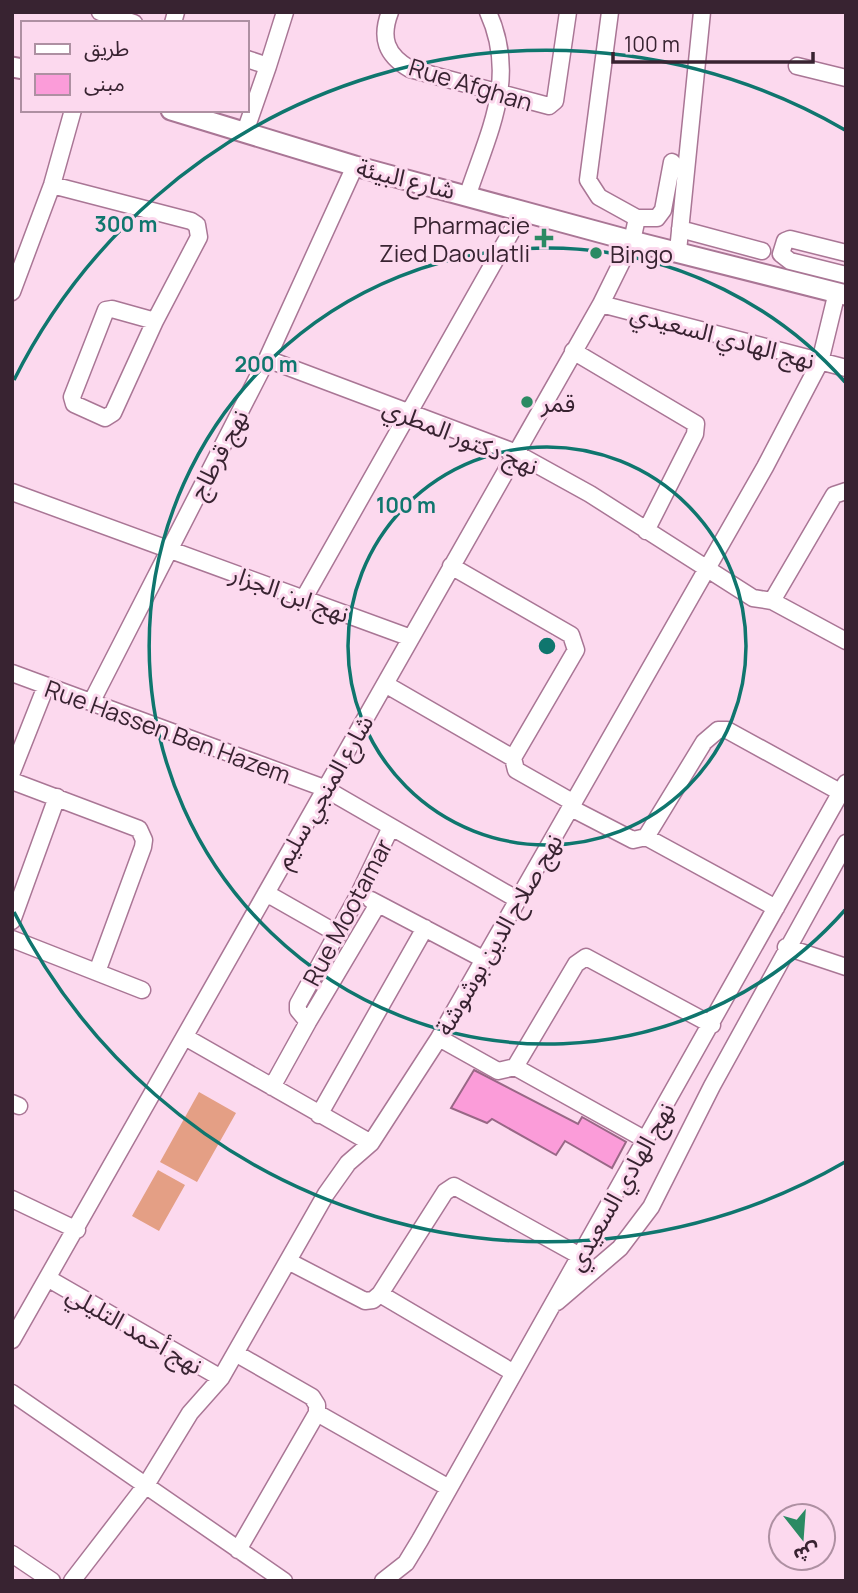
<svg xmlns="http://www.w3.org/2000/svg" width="858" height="1593" viewBox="0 0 858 1593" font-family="Manrope,'Noto Sans Arabic',sans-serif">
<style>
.green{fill:#e49f85}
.building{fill:#fb9cd9;stroke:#996786;stroke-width:2}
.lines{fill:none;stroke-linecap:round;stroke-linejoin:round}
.minor-casing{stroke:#a97695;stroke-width:19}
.major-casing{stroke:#a97695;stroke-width:23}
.minor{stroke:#fff;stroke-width:16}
.major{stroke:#fff;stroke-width:19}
.ring{fill:none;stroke:#0f766e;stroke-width:3.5}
.poi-dot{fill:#2b8a63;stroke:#fcd9ee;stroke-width:2.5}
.labels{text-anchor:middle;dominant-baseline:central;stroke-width:6;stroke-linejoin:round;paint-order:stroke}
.street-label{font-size:24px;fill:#382331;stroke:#fcd9ee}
.poi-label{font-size:24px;fill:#382331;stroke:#fcd9ee;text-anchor:start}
.centre{fill:#0f766e;stroke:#fcd9ee;stroke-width:3.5}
.ring-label{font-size:21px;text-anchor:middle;font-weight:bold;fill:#0f766e;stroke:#fcd9ee;stroke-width:6;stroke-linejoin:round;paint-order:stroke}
</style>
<rect width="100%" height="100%" fill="#fcd9ee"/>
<path class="green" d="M199,1092L236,1113L197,1182L160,1162Z
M158,1170L185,1185L159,1231L132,1216Z"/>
<path class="building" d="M474,1070L578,1124L582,1117L626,1142L612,1168L565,1141L556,1155L492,1119L487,1123L451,1108Z"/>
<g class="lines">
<defs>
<path id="minor" d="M100,12L134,23
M390,12C380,38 386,55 410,69L549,106L555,101L568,12
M173,23L176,12
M247,59L268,66L285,12
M797,66L846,78
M245,132L268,66
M52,185L191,221L197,225L199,237L155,321L113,413L105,418L74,404L72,397L106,310L112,309L155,321
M468,194C489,131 518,78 488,12
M637,218H657L663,210L672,162
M680,229L762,251
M678,251L702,12
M846,253L790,239L785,241L781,254L790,261L846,275
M12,292L52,185L73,110
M601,304L846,368
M573,351L696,424L695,434L646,531
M267,359L514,452L590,494L753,598L772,601L846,641
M12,492L411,638
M304,598L523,211
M772,601L834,495L846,491
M12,673L324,788L518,900
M385,684L513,758L576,650L571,635L451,566
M92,701L267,359L355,166
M513,758L516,770L574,803
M12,772L46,686
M12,781L139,829L144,840L143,847L97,972
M571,808L633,840L646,837
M266,893L338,934
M371,900L483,959
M378,904L308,1022L298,1010V1004L359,894L391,827
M776,908L646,837L704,742L718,730H727L840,792
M12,921L57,797
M12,939L142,990
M786,947L846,967
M185,1037L371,1143
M439,1038L498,1071L515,1067
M272,1087L308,1022
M12,1103L19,1106
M319,1115L425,928
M646,1140L515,1067L576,964L586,957L712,1025
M12,1199L77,1230
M290,1262L365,1301L373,1300L380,1294
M49,1279L221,1378
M557,1302L620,1248L651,1207L712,1086L846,843
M12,1340L601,304L632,241L637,218L599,197L588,180L610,12
M237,1354L312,1397L317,1405V1413L238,1550
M514,1373L380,1294L445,1192L454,1186L580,1256
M12,1393L284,1581
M317,1413L449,1488
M12,1554L52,1581
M72,1581L146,1485L190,1413L221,1378L326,1194L348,1163L371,1143L439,1038L765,467L820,362L837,292
M383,1581L406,1563L420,1540L846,783"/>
<path id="major" d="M12,67L23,69
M171,110L355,166L632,241L846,295"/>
</defs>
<use href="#minor" class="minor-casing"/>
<use href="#major" class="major-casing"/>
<use href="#minor" class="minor"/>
<use href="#major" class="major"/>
</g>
<g class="ring">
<circle cx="547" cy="646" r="199"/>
<path d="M845 910A398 398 0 1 1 845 382"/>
<path d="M845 1162A596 596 0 0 1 14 912M14 380A596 596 0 0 1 845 130"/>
</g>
<g class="poi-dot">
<path d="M540.5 227.5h7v7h7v7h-7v7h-7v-7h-7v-7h7z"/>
<circle cx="596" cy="253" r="7"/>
<circle cx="527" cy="402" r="7"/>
</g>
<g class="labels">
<g class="street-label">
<text transform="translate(471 84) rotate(17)">Rue Afghan</text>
<text transform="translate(406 178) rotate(14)">شارع البيئة</text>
<text transform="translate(723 336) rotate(15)">نهج الهادي السعيدي</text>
<text transform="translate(461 436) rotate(22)">نهج دكتور المطري</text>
<text transform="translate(218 454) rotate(-62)">نهج قرطاج</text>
<text transform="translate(290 593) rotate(20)">نهج ابن الجزار</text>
<text transform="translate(168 731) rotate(20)">Rue Hassen Ben Hazem</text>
<text transform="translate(323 791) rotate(-60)">شارع المنجي سليم</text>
<text transform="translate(347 912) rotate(-62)">Rue Mootamar</text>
<text transform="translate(498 934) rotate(-60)">نهج صلاح الدين بوشوشة</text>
<text transform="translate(620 1186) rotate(-60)">نهج الهادي السعيدي</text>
<text transform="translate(135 1329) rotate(30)">نهج أحمد التليلي</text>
</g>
<g class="poi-label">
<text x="530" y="224" text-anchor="end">Pharmacie<tspan x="530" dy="28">Zied Daoulatli</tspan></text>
<text x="610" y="253">Bingo</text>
<text x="541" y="402">قمر</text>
</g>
</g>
<circle cx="547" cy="646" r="10" class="centre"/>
<g class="ring-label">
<text x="126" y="232">300 m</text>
<text x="266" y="372">200 m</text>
<text x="406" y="513">100 m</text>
</g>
<rect width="858" height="1593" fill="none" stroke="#382331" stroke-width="28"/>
<rect x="21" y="21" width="228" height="91" fill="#fcd9ee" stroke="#ae90a2" stroke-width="2"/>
<rect x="35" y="44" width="35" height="10" fill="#ffffff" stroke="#ae90a2" stroke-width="2"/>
<text x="84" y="56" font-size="21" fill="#382331">طريق</text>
<rect x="35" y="74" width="35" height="21" fill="#fb9cd9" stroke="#ae90a2" stroke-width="2"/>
<text x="84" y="91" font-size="21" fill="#382331">مبنى</text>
<g transform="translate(802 1537) rotate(163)"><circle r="33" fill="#fcd9ee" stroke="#ae90a2" stroke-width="2"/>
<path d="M0-5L12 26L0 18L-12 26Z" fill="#2b8a63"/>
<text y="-10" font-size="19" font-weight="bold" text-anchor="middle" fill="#382331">ش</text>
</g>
<path d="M613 52v10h200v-10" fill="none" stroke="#382331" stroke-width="3.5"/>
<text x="624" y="52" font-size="21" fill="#382331" stroke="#fcd9ee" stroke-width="5" paint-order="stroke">100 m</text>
</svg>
